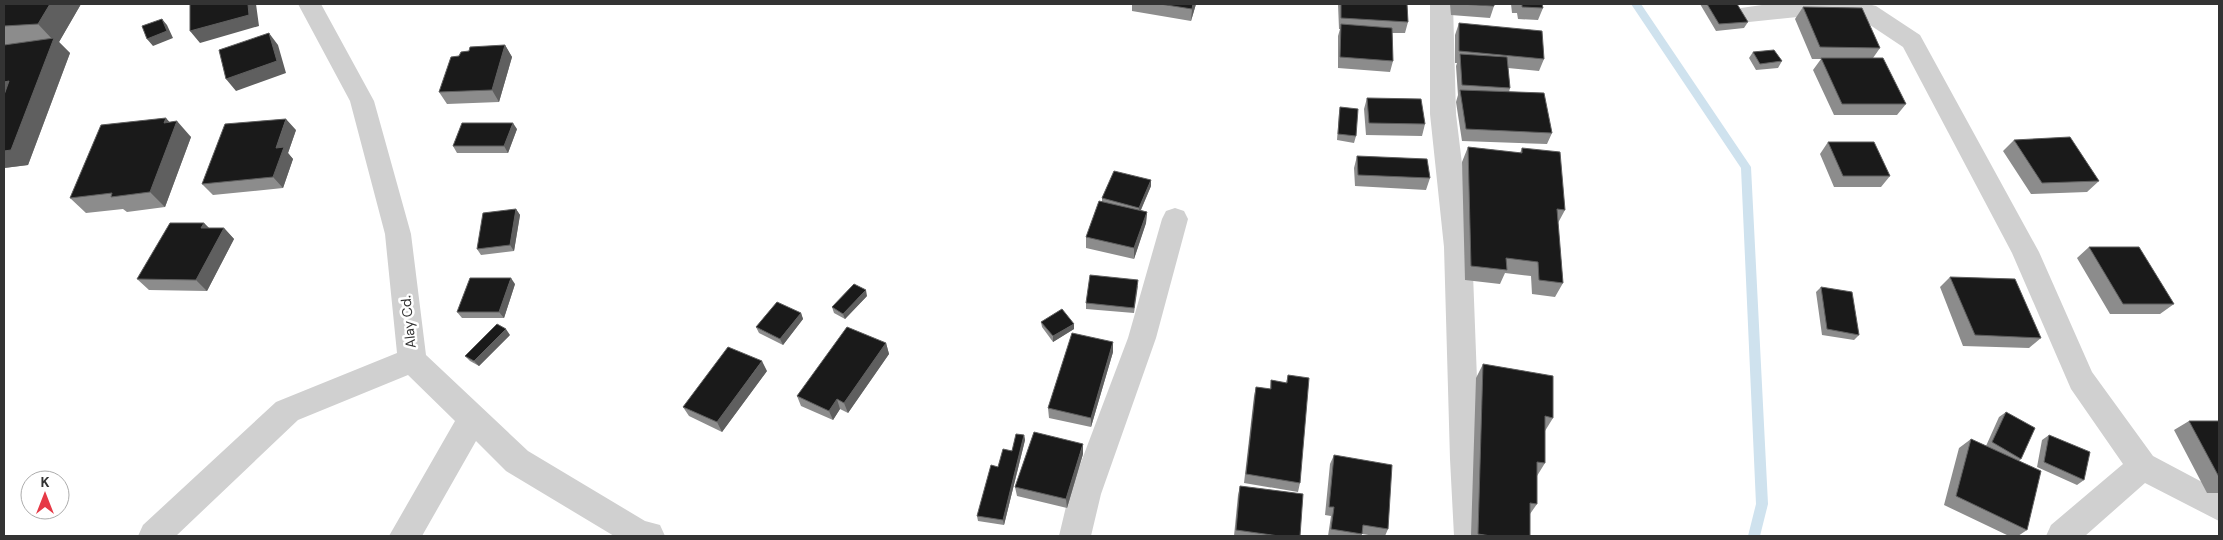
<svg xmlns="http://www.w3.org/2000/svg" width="2223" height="540" viewBox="0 0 2223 540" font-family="'DM Sans',sans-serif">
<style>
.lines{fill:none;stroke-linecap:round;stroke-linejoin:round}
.stream{fill:#cfe2ee;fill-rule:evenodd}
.minor{fill:#d0d0d0;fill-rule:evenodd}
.wall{fill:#8c8c8c}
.shaded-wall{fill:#5f5f5f}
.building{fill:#1a1a1a;stroke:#5f5f5f}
.labels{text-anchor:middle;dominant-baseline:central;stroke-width:5;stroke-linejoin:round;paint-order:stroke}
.street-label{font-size:14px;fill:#333;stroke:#fff}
</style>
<rect width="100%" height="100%" fill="#fff"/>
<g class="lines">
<path class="stream" d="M1631,4H1641L1751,167L1768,504L1760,536H1748L1756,504L1741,168Z"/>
<path class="minor" d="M298,4H321L374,101L411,234L426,355L528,451L645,521L660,525L665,536H614L506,471L476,441L422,536H389L455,421L408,375L298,420L176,536H138L143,525L276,402L397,353L385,234L350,101Z
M1430,4H1453L1456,114L1472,247L1480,459L1486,536H1454L1450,459L1444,247L1430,114Z
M1769,4H1868L1876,6L1920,35L2039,252L2092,372L2153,456L2219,491V521L2145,483L2085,536H2046L2051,525L2123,464L2071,389L2012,253L1903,47L1861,19L1836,13L1749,22L1741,20L1737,14L1741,8Z
M1175,208L1184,211L1188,219L1156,338L1101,494L1091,536H1059L1069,494L1128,338L1162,219L1166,211Z"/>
</g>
<path class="wall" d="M4,4H81L59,42L70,53L28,165L4,168Z
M1132,4H1196L1191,21L1132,11Z
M1338,4H1407L1408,22L1405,33H1392L1393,61L1390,72L1338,68V36L1340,29H1339Z
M1450,4H1494V6L1490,18L1451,15Z
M1502,4H1542L1543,8L1538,20L1518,19L1517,13H1512L1511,4Z
M1700,4H1737L1748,22L1744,28L1716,31Z
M1803,7L1880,48L1873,58L1906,104L1897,115H1834L1813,70L1821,59H1812L1795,19Z
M1459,23L1544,59L1539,71L1508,68L1510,88L1509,92L1552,133L1547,144L1462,141L1456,102L1458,95L1456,66L1457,63H1455V35Z
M505,45L512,57L499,102L447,104L439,92L459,56L469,51Z
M1753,52L1782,61L1778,68L1756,70L1749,58Z
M1367,98L1425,124L1422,136L1366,135L1364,109Z
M1340,107L1356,136L1354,143L1337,140L1339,113Z
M170,122L191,137L165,207L127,212L123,209L86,213L70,198Z
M517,129L508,153H457L453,146Z
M296,130L288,153L293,159L283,188L213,195L202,184Z
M2014,140L2099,181L2087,192L2031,194L2003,151Z
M1828,142L1890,176L1881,187H1834L1820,154Z
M1468,147L1520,153L1522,148L1565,210L1558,223L1563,283L1555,297L1532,294L1531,276L1505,273L1500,284L1465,280L1462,162Z
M1357,156L1430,178L1426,190L1355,186L1354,168Z
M1151,180V186L1141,210L1147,212L1146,223L1134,259L1086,248V237L1102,202V198Z
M516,209L520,215L514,251L481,255L477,249Z
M204,223L209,228H224L234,239L207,291L149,290L137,279Z
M2089,247L2174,304L2160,314H2110L2077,258Z
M1950,277L2041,338L2029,348L1963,346L1940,287Z
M515,284L504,318H462L457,312Z
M1138,286L1134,313L1086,309V303Z
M1821,287L1859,335L1854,340L1822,335L1816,292Z
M867,296L845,319L834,313L832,307Z
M801,313L803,319L783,345L759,333L756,327Z
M1041,322L1074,329L1053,342L1042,327Z
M510,335L479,366L470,361L465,356Z
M1113,342V352L1091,427L1049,418L1048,408Z
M886,343L889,354L848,413L840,409L833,420L801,406L797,396Z
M1483,364L1553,418L1545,431V463L1537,476V504L1530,514V536H1471L1476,378Z
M767,371L722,432L689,416L683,407Z
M1288,375L1300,483L1298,492L1244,483L1254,396L1256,387L1270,389L1271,380L1286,383Z
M2006,412L2021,459L2019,461L2027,530L2018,536H2009L1944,505L1959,448L1971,439L1986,446L1999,417Z
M2189,421H2219V493H2207L2174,430Z
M1024,435L1025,440L1004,525L978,521L977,516L998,467Z
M2049,435L2084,480L2077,485L2037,467L2042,440Z
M1083,454L1067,508L1017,496L1015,487Z
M1334,455L1388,529L1385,536H1375L1362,534L1361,536H1328L1331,516L1325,515L1330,464Z
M1240,486L1300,536H1234L1238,495Z"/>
<path class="shaded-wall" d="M50,4H81L59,42L70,53L28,165L4,168V151L53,40L38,24Z
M248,4H256L259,26L200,43L190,31Z
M1193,4H1196L1191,21L1192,9Z
M162,19L167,25L173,38L153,46L147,39Z
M269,33L278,45L286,73L236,91L226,79Z
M505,45L512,57L499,102L492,90Z
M9,81L4,100V82Z
M166,118L174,127L177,121L191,137L165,207L150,192L164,123Z
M286,119L296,130L288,153L293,159L283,188L273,177L276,148Z
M513,123L517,129L508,153L504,146Z
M1151,180V186L1139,214V208Z
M516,209L520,215L514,251L510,245Z
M1147,212L1146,223L1134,259V248Z
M204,223L215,234L201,228Z
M224,228L234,239L207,291L196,280Z
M511,278L515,284L504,318L499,312Z
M866,290L867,296L845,319L843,314Z
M801,313L803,319L783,345L780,339Z
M1074,324V329L1053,342V336Z
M506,329L510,335L479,366L474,361Z
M1113,342V352L1091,427V418Z
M886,343L889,354L848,413L844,403Z
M762,361L767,371L722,432L717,422Z
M837,399L840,409L833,420L829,411Z
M1024,435L1025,440L1004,525L1003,520Z
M1083,444V454L1067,508L1066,499Z"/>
<path class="building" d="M4,4H50L38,24L4,26Z
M190,4H248L249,15L190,31Z
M1160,4H1193L1192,9Z
M1341,4H1407L1408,22L1341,18Z
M1459,4H1494V6Z
M1522,4H1542L1543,8L1522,7Z
M1707,4H1737L1748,22L1719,24Z
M1803,7L1862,8L1880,48L1820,47Z
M162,19L167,31L147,39L142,26Z
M1459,23L1542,31L1544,59L1459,51Z
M1341,24L1392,28L1393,61L1340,57Z
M269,33L277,61L226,79L219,50Z
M54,38L11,150L4,151V95L9,81L4,82V45Z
M505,45L492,90L439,92L451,57L459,56L461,52L469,51L470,47Z
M1774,50L1782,61L1760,64L1753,52Z
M1460,54L1507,57L1510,88L1462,85Z
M1821,58H1883L1906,104H1842Z
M1460,90L1544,93L1552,133L1466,129Z
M1367,98L1421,99L1425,124L1369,123Z
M1340,107L1358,109L1356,136L1338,134Z
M166,118L164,123L177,121L150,192L111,197L112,193L70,198L101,125Z
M286,119L276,148L284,147L273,177L202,184L225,124Z
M462,123H513L504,146H453Z
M2070,137L2099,181L2042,183L2014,140Z
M1828,142H1874L1890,176H1843Z
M1468,147L1522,153V148L1560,152L1565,210L1557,209L1563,283L1539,280L1538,262L1506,258L1507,270L1471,266Z
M1357,156L1427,159L1430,178L1358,175Z
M1114,171L1151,180L1139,208L1102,198Z
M1099,201L1147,212L1134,248L1086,237Z
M516,209L510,245L477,249L483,213Z
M170,223H204L201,228H224L196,280L137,279Z
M2089,247H2139L2174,304H2123Z
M1090,275L1138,280L1134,308L1086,303Z
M1950,277L2015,279L2041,338L1975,335Z
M470,278H511L499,312H457Z
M854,284L866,290L843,314L832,307Z
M1821,287L1852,292L1859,335L1827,329Z
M777,302L801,313L780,339L756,327Z
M1062,309L1074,324L1053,336L1041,322Z
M497,324L506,329L474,361L465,356Z
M847,327L886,343L844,403L837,399L829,411L797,396Z
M1072,333L1113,342L1091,418L1048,408Z
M728,347L762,361L717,422L683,407Z
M1483,364L1553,376V418L1545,416V463L1537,462V504L1530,503V536H1491L1478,534Z
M1288,375L1309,378L1300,483L1246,474L1256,387L1271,389V380L1287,383Z
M2006,412L2035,428L2021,459L1992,442Z
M2189,421H2219V477Z
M1034,432L1083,444L1066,499L1015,487Z
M1016,434L1024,435L1003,520L977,516L991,465L998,467L1003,449L1012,451Z
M2049,435L2090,452L2084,480L2044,462Z
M1971,439L2041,471L2027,530L1956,496Z
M1334,455L1392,465L1388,529L1363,525L1362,534L1331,529L1334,507H1329Z
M1240,486L1303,494L1300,536H1279L1236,530Z"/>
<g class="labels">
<g class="street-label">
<text transform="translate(408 322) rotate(-96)">Alay Cd.</text>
</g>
</g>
<rect width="2223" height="540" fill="none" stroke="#333333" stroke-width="10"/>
<g transform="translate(45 495)"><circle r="24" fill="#ffffff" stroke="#adadad"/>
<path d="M0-4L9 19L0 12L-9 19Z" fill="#e63946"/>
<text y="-8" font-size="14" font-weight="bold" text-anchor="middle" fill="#333333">K</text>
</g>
</svg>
